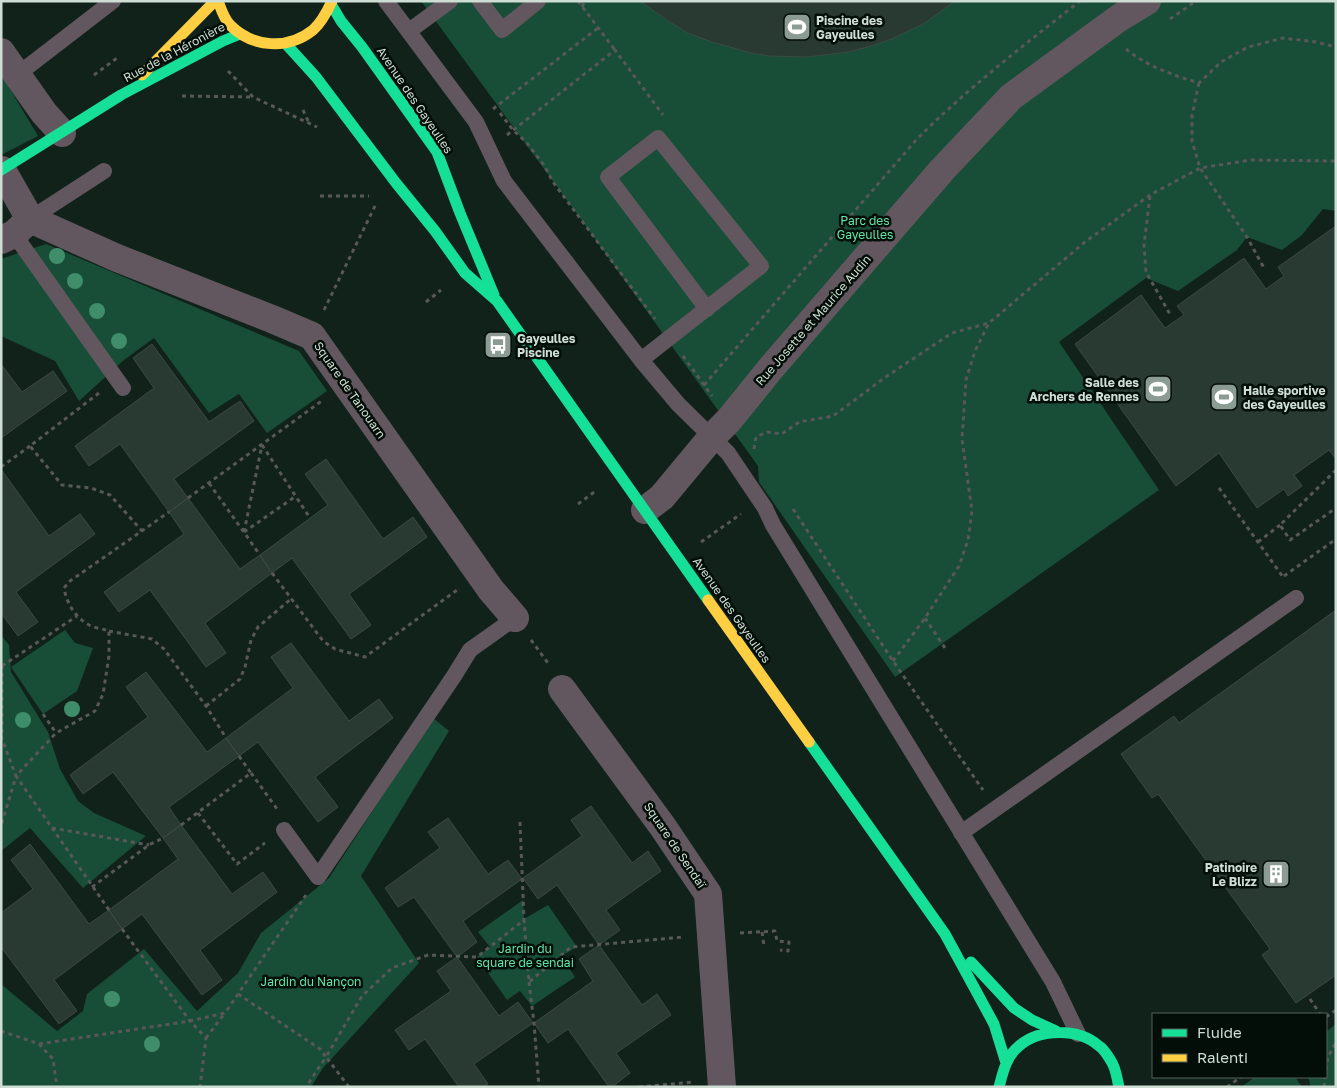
<svg xmlns="http://www.w3.org/2000/svg" width="1337" height="1088" viewBox="0 0 1337 1088" font-family="'Golos Text',sans-serif">
<style>
.green{fill:#184d37}
.building{fill:#283a32;stroke:#3c4a43}
.lines{fill:none;stroke-linecap:round;stroke-linejoin:round}
.path{stroke:#585859;stroke-width:3;stroke-dasharray:4 4;stroke-linecap:butt}
.lane{stroke:#63575f;stroke-width:16}
.street{stroke:#63575f;stroke-width:28}
.fast{stroke:#16e098;stroke-width:11}
.slow{stroke:#ffcf43;stroke-width:11}
.tree{fill:#3f8d6a}
.labels{text-anchor:middle;dominant-baseline:central;stroke-width:5;stroke-linejoin:round;paint-order:stroke}
.poi-label{font-size:12px;font-weight:bold;fill:#ceded5;stroke:#040e08;text-anchor:start}
.street-label{font-size:12px;fill:#ceded5;stroke:#040e08}
.park-label{font-size:12px;fill:#64e5ab;stroke:#040e08}
</style>
<rect width="100%" height="100%" fill="#11221a"/>
<path class="green" d="M421,1H1336V211L1323,209L1302,235L1282,250L1247,237L1237,250L1178,291L1146,278L1059,342L1159,490L895,677L759,482L758,466L577,214Z
M1,74L38,136L1,155Z
M46,244L299,351L327,391L267,433L239,394L209,413L154,338L124,360L79,401L55,361L1,336V259Z
M65,630L75,643L93,648L77,691L43,714L11,667Z
M1,635L9,645L11,672L48,732L60,769L78,801L94,813L146,836L83,888L30,828L1,851Z
M433,718L449,731L361,876L419,963L323,1068L311,1087H1V984L57,1031L83,1011L87,994L144,949L197,1011L238,973L261,933L329,878Z
M523,900L524,919L548,905L577,947L561,956L575,977L532,1006L520,991L507,1000L477,957L490,947L478,932Z
M1336,1024V1087H1311L1308,1077H1326V1032Z
M1255,1077H1295L1302,1087H1241Z"/>
<path class="building" d="M640,1H955L925,23L892,39L871,46L848,52L807,57L769,56L751,53L712,42L688,33L668,21Z
M1336,226V459L1329,450L1294,475L1302,486L1288,496L1284,489L1257,508L1219,453L1176,486L1075,344L1141,295L1165,328L1184,315L1177,306L1244,258L1266,289L1284,276L1278,267Z
M152,344L209,422L240,401L254,421L174,479L188,498L169,512L120,444L89,466L75,446L154,388L133,358Z
M1,364L22,392L53,371L67,391L1,438Z
M326,459L383,539L413,517L427,537L349,594L371,625L351,639L292,558L272,573L260,555L328,505L305,474Z
M1,469L49,536L80,514L95,534L16,592L38,622L18,636L1,613Z
M188,498L240,569L260,555L272,573L205,623L226,653L206,667L150,590L119,612L104,592L184,534L169,512Z
M1336,610V975L1296,1003L1262,955L1270,949L1158,794L1152,798L1121,754L1174,716L1179,723Z
M291,643L349,721L379,699L393,718L315,777L338,807L318,822L258,742L239,756L226,738L293,688L271,657Z
M146,672L207,752L226,738L239,756L169,807L181,825L163,838L113,772L83,794L70,775L148,717L126,687Z
M591,806L632,863L648,851L661,871L606,910L620,930L599,945L557,885L538,899L523,878L582,836L571,820Z
M448,818L488,874L508,860L522,879L463,921L477,942L457,957L414,897L398,907L385,888L440,848L428,832Z
M181,825L232,894L263,872L277,892L200,950L222,980L202,995L142,914L122,929L109,910L178,859L163,838Z
M30,844L89,924L109,910L122,929L54,980L77,1011L59,1024L1,947V913L33,889L11,860Z
M599,945L642,1005L657,994L671,1015L616,1053L630,1073L612,1087H609L568,1029L548,1043L534,1023L593,981L579,959Z
M457,957L499,1016L518,1002L533,1023L474,1064L488,1084L484,1087H459L425,1039L409,1050L395,1030L451,991L437,971Z"/>
<g class="lines">
<path class="path" d="M578,1L615,50
M582,7L585,1
M1170,19L1196,1
M1126,49C1148,67 1173,75 1199,83L1221,62L1248,47L1283,38L1316,42L1336,47
M228,71L253,97L317,127
M94,75L117,58
M1199,83L1192,115V141L1200,168L1247,237L1264,268
M182,96L253,97
M493,109L598,28
M303,110L309,123
M500,113L513,130L526,142L544,165L553,182L655,319
M507,135L615,50L663,115
M320,196H369
M1150,196L1144,245L1146,272L1171,316
M426,302L441,290
M324,310L376,204
M683,356L712,396
M704,385L917,139C968,88 1024,45 1080,1
M99,393L30,446L62,485L91,488L110,495L142,531
M262,445L310,518
M754,449L756,437L767,432L782,434L799,422L833,416L887,376L952,333L989,323
M1,467L30,446
M1336,470L1280,525L1290,540L1336,508
M209,483L260,555
M1219,488L1283,577L1281,578
M188,498L323,400
M578,504L597,490
M793,509L893,661L983,790
M244,532L262,445
M244,532L296,496
M701,542L741,514
M1258,542L1280,525
M272,573L323,641L335,649L365,657L457,590
M1284,576L1336,539
M925,618L945,648
M109,631L152,639L164,649L206,706L226,738
M531,640L548,663
M893,661L925,618L959,566L968,540L972,511L962,439L966,380L975,351L989,323L1085,242L1150,195L1200,168L1251,160L1336,161
M2,665V736
M2,666L77,616
M206,706L240,679L245,667L251,640L258,627L292,598
M43,714L56,733
M1,736L16,776L1,826
M251,773L277,809
M198,813L237,864L265,843
M520,822L524,920
M181,825L251,773L239,756
M52,828L149,845
M92,887L149,845L163,838
M109,910L16,776L56,733L95,711L103,694L109,656V631C103,629 95,628 89,625C75,617 67,604 64,588L70,581L169,512
M122,929L190,1021L206,1038L200,1087
M762,932L764,946
M740,933L775,931L777,941L789,942L788,951L780,950
M529,982L534,1023L539,1087
M238,994L320,1049L326,1057L306,1087
M1310,999L1320,1014
M1326,1017L1336,1010
M1,1031L39,1044L53,1059L57,1087
M206,1038L225,1013
M39,1044L190,1021L225,1013L306,895
M1326,1070L1328,1057L1336,1042
M349,1087L326,1057L362,996L392,968L428,955L477,957L524,920L529,982L571,947L684,937
M639,1087L694,1082
M1227,1087L1241,1077
M1324,1087L1325,1077"/>
<path class="lane" d="M386,1L476,122L504,181L641,360L678,404L728,453L765,508L773,525L1053,982L1078,1034
M480,1L502,30L538,1
M409,31L450,1
M17,75L113,1
M30,219L104,171
M14,234L123,388
M641,360L761,266L658,138L608,177L707,309
M284,830L318,877L454,676L470,650L515,618
M961,833L1296,598"/>
<path class="street" d="M1,52L44,113L62,133
M2,170L30,219L117,258L272,319L312,336L491,590L515,618
M1,240L14,234L30,219
M645,510L662,497L711,438L729,420L771,368L942,170L1011,97L1119,18L1147,1
M562,689L663,827L708,894L722,1087"/>
<path class="fast" d="M331,4L341,21L362,47L437,152L460,213L494,295
M286,44L316,77L396,183L435,231L465,273L497,301L708,600
M1,170L121,95L223,41L240,34
M809,742L945,934L994,1024L1006,1063
M971,962L1014,1008L1032,1020L1056,1031
M999,1087C1003,1072 1006,1057 1019,1046C1040,1028 1079,1028 1099,1046C1104,1049 1108,1056 1111,1061C1116,1068 1117,1079 1119,1087"/>
<path class="slow" d="M218,1C221,9 224,19 230,25C253,48 288,50 313,30C322,22 327,12 332,1
M142,75L215,1
M708,600L809,742"/>
</g>
<g class="tree">
<circle cx="57" cy="256" r="8"/>
<circle cx="75" cy="281" r="8"/>
<circle cx="97" cy="311" r="8"/>
<circle cx="119" cy="341" r="8"/>
<circle cx="72" cy="709" r="8"/>
<circle cx="23" cy="720" r="8"/>
<circle cx="112" cy="999" r="8"/>
<circle cx="152" cy="1044" r="8"/>
</g>
<defs>
<symbol id="stadium-square" viewBox="-11 -11 22 22"><rect x="-9" y="-9" width="18" height="18" rx="4" fill="#8c9c94" stroke="#040e08"/><path d="M0-5a6.5 5 0 1 0 0 10a6.5 5 0 1 0 0-10ZM-3.5-1.8h7v3.6h-7Z" fill="#fff"/></symbol>
<symbol id="bus-square" viewBox="-11 -11 22 22"><rect x="-9" y="-9" width="18" height="18" rx="4" fill="#8c9c94" stroke="#040e08"/><path d="M-5-6H5V4H4V6H2V4H-2V6H-4V4H-5ZM-3.5-4V0h7V-4ZM-3.5 1.2v1.5H-2V1.2ZM2 1.2v1.5H3.5V1.2Z" fill="#fff"/></symbol>
<symbol id="building-square" viewBox="-11 -11 22 22"><rect x="-9" y="-9" width="18" height="18" rx="4" fill="#8c9c94" stroke="#040e08"/><path d="M-4-6H4V6H1V3H-1V6H-4ZM-2.5-4.3h1.7v1.8h-1.7ZM.8-4.3h1.7v1.8H.8ZM-2.5-1h1.7V.8h-1.7ZM.8-1h1.7V.8H.8Z" fill="#fff"/></symbol>
</defs>
<g fill-rule="evenodd">
<use href="#stadium-square" x="781" y="11" width="32" height="32"/>
<use href="#bus-square" x="482" y="329" width="32" height="32"/>
<use href="#stadium-square" x="1142" y="373" width="32" height="32"/>
<use href="#stadium-square" x="1208" y="381" width="32" height="32"/>
<use href="#building-square" x="1260" y="858" width="32" height="32"/>
</g>
<g class="labels">
<g class="poi-label">
<text x="816" y="20">Piscine des<tspan x="816" dy="14">Gayeulles</tspan></text>
<text x="517" y="338">Gayeulles<tspan x="517" dy="14">Piscine</tspan></text>
<text x="1139" y="382" text-anchor="end">Salle des<tspan x="1139" dy="14">Archers de Rennes</tspan></text>
<text x="1243" y="390">Halle sportive<tspan x="1243" dy="14">des Gayeulles</tspan></text>
<text x="1257" y="867" text-anchor="end">Patinoire<tspan x="1257" dy="14">Le Blizz</tspan></text>
</g>
<g class="street-label">
<text transform="translate(174 52) rotate(-28)">Rue de la Héronière</text>
<text transform="translate(415 100) rotate(56)">Avenue des Gayeulles</text>
<text transform="translate(813 320) rotate(-49)">Rue Josette et Maurice Audin</text>
<text transform="translate(350 390) rotate(55)">Square de Tanouarn</text>
<text transform="translate(732 610) rotate(55)">Avenue des Gayeulles</text>
<text transform="translate(675 845) rotate(56)">Square de Sendaï</text>
</g>
<g class="park-label">
<text x="865" y="220">Parc des<tspan x="865" dy="14">Gayeulles</tspan></text>
<text x="525" y="948">Jardin du<tspan x="525" dy="14">square de sendai</tspan></text>
<text x="311" y="981">Jardin du Nançon</text>
</g>
</g>
<rect width="1337" height="1088" fill="none" stroke="#ceded5" stroke-width="5"/>
<rect x="1152" y="1013" width="175" height="65" fill="#040e08" stroke="#55615a"/>
<rect x="1162" y="1029" width="25" height="8" fill="#16e098" stroke="#55615a"/>
<text x="1197" y="1038" font-size="15" fill="#ceded5">Fluide</text>
<rect x="1162" y="1054" width="25" height="8" fill="#ffcf43" stroke="#55615a"/>
<text x="1197" y="1063" font-size="15" fill="#ceded5">Ralenti</text>
</svg>
